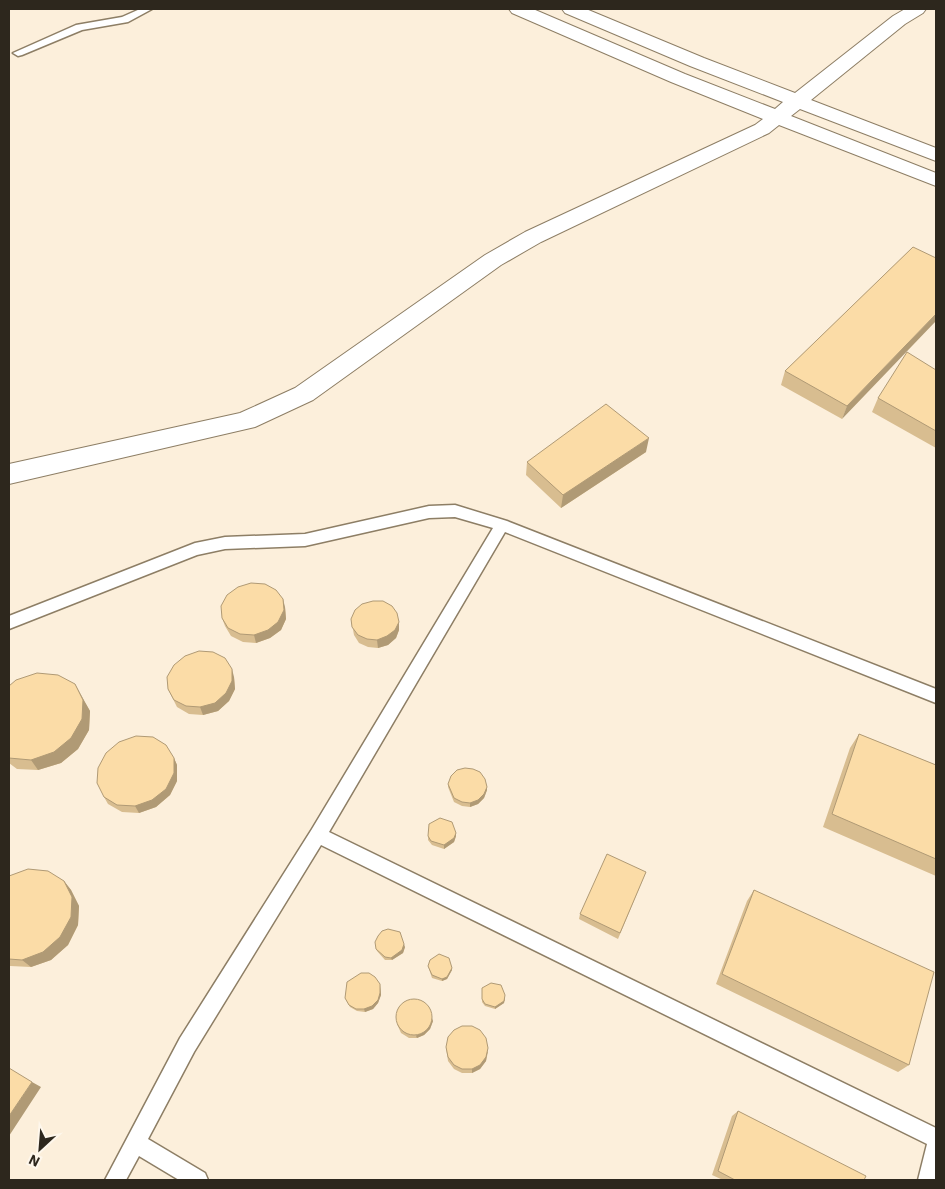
<svg xmlns="http://www.w3.org/2000/svg" width="945" height="1189" viewBox="0 0 945 1189" font-family="'IBM Plex Sans',sans-serif">
<style>
.built{fill:#fcefdb}
.lines{fill:none;stroke-linecap:round;stroke-linejoin:round}
.service-casing{stroke:#8d7e65;stroke-width:3}
.minor-casing{stroke:#8d7e65;stroke-width:2}
.service{fill:#fff;fill-rule:evenodd}
.minor{fill:#fff;fill-rule:evenodd}
.wall{fill:#d8bd90}
.shaded-wall{fill:#b09a75}
.building{fill:#fbdca7;stroke:#b09a75}
</style>
<rect width="100%" height="100%" fill="#fef7ec"/>
<path class="built" d="M9,9H936V1180H9Z"/>
<g class="lines">
<defs>
<path id="service" d="M140,9H152L128,22L82,30L22,55L18,56L13,53L76,25L122,17Z
M455,505L507,521L936,689V703L505,532L329,832L936,1128V1180H918L927,1144L321,845L194,1052L148,1139L205,1173L208,1180H179L139,1156L126,1180H105L180,1038L312,829L493,528L455,517L429,518L305,546L225,549L197,555L9,629V616L195,543L225,537L305,534L429,506Z"/>
<path id="minor" d="M509,9H533L685,74L775,109L783,102L690,66L565,13L562,9H586L704,58L795,93L893,16L905,9H926L923,13L905,24L811,100L936,148V161L800,109L791,116L936,173V186L779,125L769,133L541,242L501,265L313,400L255,427L9,484V464L240,413L295,388L485,255L525,232L755,125L763,119L671,82L512,13Z"/>
</defs>
<use href="#service" class="service-casing"/>
<use href="#minor" class="minor-casing"/>
<use href="#service" class="service"/>
<use href="#minor" class="minor"/>
</g>
<path class="wall" d="M913,247L842,419L781,385L785,371Z
M936,370V448L872,412L878,398Z
M646,452L561,508L526,475L527,462Z
M285,607L286,619L281,630L270,638L256,643L243,642L231,636L225,626L222,618Z
M351,619L399,630L396,638L388,645L378,648L368,647L359,643L354,635Z
M234,677L235,689L229,701L218,711L203,715L189,714L177,707L168,689Z
M9,686L81,696L90,711L89,730L78,749L61,763L38,770L17,769L9,763Z
M859,734L936,765V876L823,827L850,748Z
M174,758L177,765V781L170,795L156,807L139,813L122,812L108,804L104,797Z
M448,784L487,790L484,798L478,804L470,807L462,806L454,802L448,787Z
M456,833V836L454,842L444,849L432,845L428,840V836Z
M646,872L618,939L579,919L580,914Z
M9,876L64,881L71,890L79,906L78,925L68,945L51,960L31,967L10,966L9,965Z
M754,890L909,1065L898,1072L716,984L747,901Z
M405,947L403,953L392,960H385L377,951L376,949Z
M428,966L452,968V970L447,979L442,981L432,978Z
M380,987L381,995L378,1003L373,1009L365,1012L357,1011L350,1007L345,998Z
M482,988L505,998L504,1003L495,1009L485,1006L482,1002Z
M433,1021L430,1029L424,1035L417,1038H409L401,1033L397,1024Z
M446,1047L488,1052L486,1061L480,1069L472,1073H462L454,1069L448,1061Z
M738,1111L864,1180H723L712,1175L732,1116Z"/>
<path class="shaded-wall" d="M936,314V321L842,419L847,406Z
M649,438L646,452L561,508L563,495Z
M283,599L285,607L286,619L281,630L270,638L256,643L254,635Z
M399,622V630L396,638L388,645L378,648L377,640Z
M232,669L234,677L235,689L229,701L218,711L203,715L200,707Z
M75,684L90,711L89,730L78,749L61,763L38,770L31,760Z
M174,758L177,765V781L170,795L156,807L139,813L135,806Z
M487,787V790L484,798L478,804L470,807V803Z
M456,833V836L454,842L444,849V845Z
M64,881L71,890L79,906L78,925L68,945L51,960L31,967L22,960Z
M404,944L405,947L403,953L392,960L391,958Z
M452,968V970L447,979L442,981V979Z
M380,984L381,995L378,1003L373,1009L365,1012L364,1009Z
M505,998L504,1003L495,1009V1007Z
M432,1018L433,1021L430,1029L424,1035L417,1038L416,1036Z
M488,1048L486,1061L480,1069L472,1073V1069Z
M32,1082L41,1087L9,1136V1116Z"/>
<path class="building" d="M913,247L936,258V314L847,406L785,371Z
M907,352L936,370V431L878,398Z
M606,404L649,438L563,495L527,462Z
M251,583L265,584L276,590L283,599L284,610L278,622L268,630L254,635L240,634L228,628L222,618L221,606L227,595L238,587Z
M373,601H383L392,606L397,613L399,622L395,630L387,636L377,640L367,639L358,635L352,627L351,619L355,610L362,604Z
M199,651L213,652L225,658L232,669V681L226,693L215,703L200,707L186,706L174,700L168,689L167,677L174,665L185,656Z
M37,673L58,675L75,684L83,700L82,719L71,738L54,752L31,760L9,758V686L16,680Z
M859,734L936,765V859L832,814Z
M136,736L153,737L166,745L174,758V773L166,789L152,800L135,806L117,805L104,797L97,783L98,768L106,753L119,742Z
M465,768L473,769L480,772L485,779L487,787L484,794L478,800L470,803L462,802L454,798L448,784L451,776L457,770Z
M440,818L452,822L456,833L454,838L444,845L431,841L428,836L429,824Z
M607,854L646,872L620,933L580,914Z
M28,869L48,871L64,881L72,897L71,917L60,937L43,952L22,960L9,959V876Z
M754,890L934,972L909,1065L722,974Z
M388,929L400,932L404,944L402,950L391,958L385,957L376,949L375,942L378,936L382,931Z
M439,954L449,958L452,968L447,977L442,979L432,975L428,966L430,960Z
M361,973H369L375,977L380,984V993L378,1000L372,1006L364,1009H356L349,1005L345,998L347,982Z
M491,983L501,985L505,995L504,1001L495,1007L485,1004L482,999V988Z
M396 1017a18 18 0 1 1 36 0a18 18 0 1 1-36 0Z
M462,1026H472L480,1030L486,1038L488,1048L486,1057L480,1065L472,1069H462L454,1065L448,1057L446,1047L448,1037L454,1030Z
M9,1068L32,1082L9,1116Z
M738,1111L866,1176L864,1180H735L718,1171Z"/>
<rect width="945" height="1189" fill="none" stroke="#2d271d" stroke-width="20"/>
<g transform="translate(40 1149) rotate(206)" stroke="#fef7ec" stroke-width="4" paint-order="stroke">
<path d="M0-4L9 19L0 12L-9 19Z" fill="#2d271d"/>
<text y="-8" font-size="14" font-weight="bold" text-anchor="middle" fill="#2d271d">N</text>
</g>
</svg>
